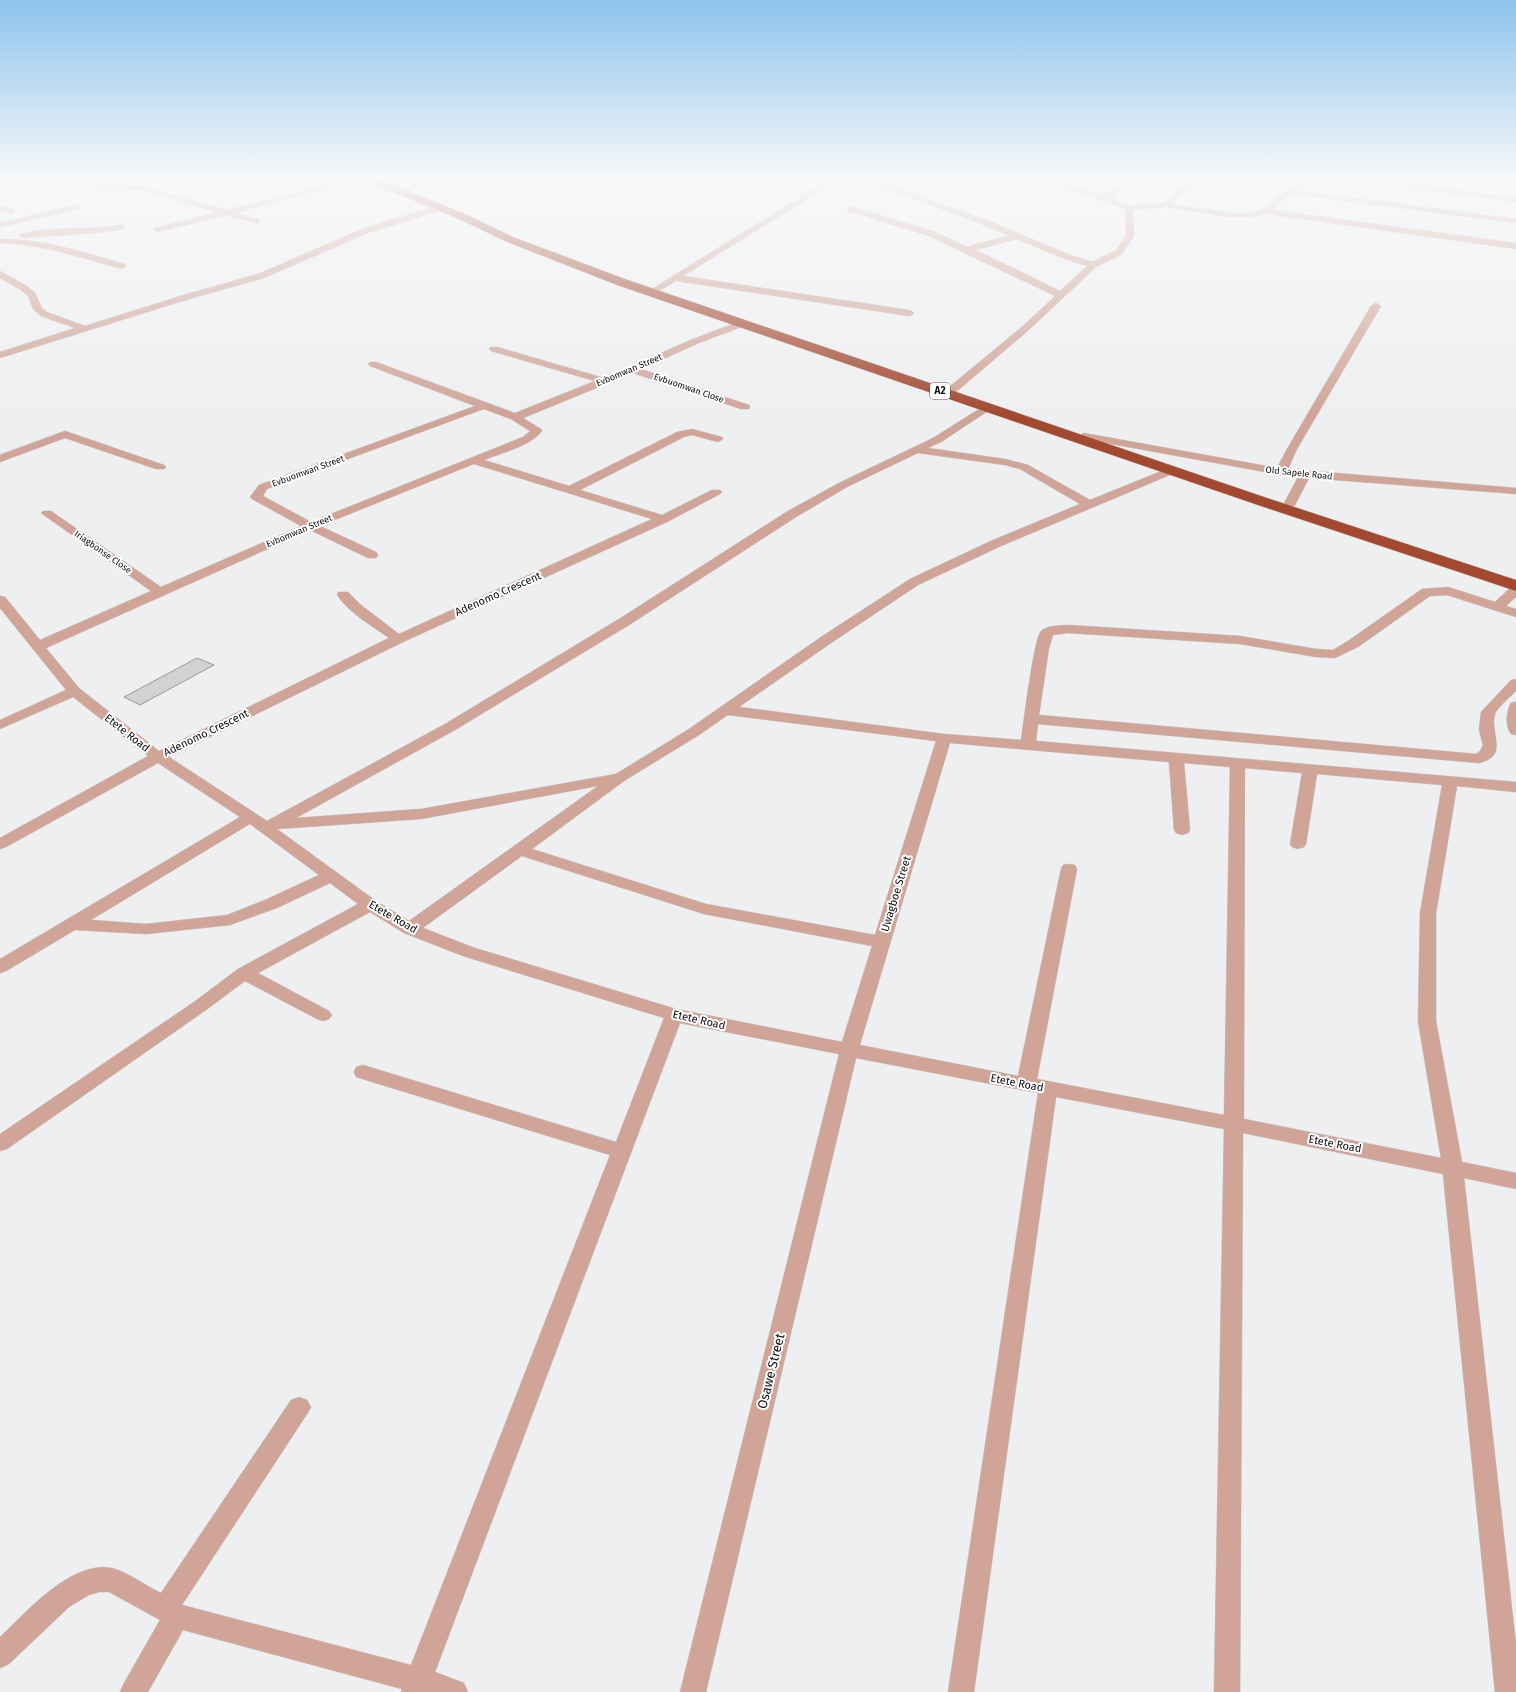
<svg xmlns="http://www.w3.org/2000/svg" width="1516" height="1692" viewBox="0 0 1516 1692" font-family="'Fira Sans',sans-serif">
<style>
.building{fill:#d1d2d4;stroke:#97989a}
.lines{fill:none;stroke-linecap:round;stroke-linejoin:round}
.minor-casing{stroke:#cacbcd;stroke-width:1}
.highway-casing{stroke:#cacbcd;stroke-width:1}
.minor{fill:#d0a497;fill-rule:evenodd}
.highway{fill:#a24930;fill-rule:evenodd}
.labels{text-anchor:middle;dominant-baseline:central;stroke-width:4;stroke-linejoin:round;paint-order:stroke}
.far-street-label{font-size:9px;fill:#0d0d0e;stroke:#fff}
.shield{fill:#fff;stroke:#565656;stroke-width:1}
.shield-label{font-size:10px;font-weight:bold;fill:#0d0d0e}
.street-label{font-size:11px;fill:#0d0d0e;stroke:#fff}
.near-street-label{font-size:13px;fill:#0d0d0e;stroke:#fff}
</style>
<rect width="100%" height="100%" fill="#eeeff1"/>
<path class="building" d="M197,658L214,665L140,705L124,697Z"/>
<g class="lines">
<defs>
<path id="minor" d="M3,179H16L0,185V180Z
M78,179H90L108,187L142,186L227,210L347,179H361L235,213L259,219V223H256L226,215L158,232L154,230L155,228L217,212L142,190L107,191Z
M427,179H438L410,192H404L403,190Z
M830,179H840L683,276L909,310L912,311L914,313L912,315L909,316L676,281L659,291H653L652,289Z
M860,179H872L982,218L1068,254L1092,262L1115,251L1126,236L1125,209L1040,179H1053L1103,195L1125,179H1134L1110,198L1130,206L1163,203L1191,179H1200L1171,204L1230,213H1249L1263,210L1286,189L1301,179H1310L1296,190L1516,219V223L1291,194L1272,210L1516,243V249L1266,214L1249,217H1230L1165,207L1133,210L1134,236L1121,255L1096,267L1030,329L956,392H948L947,390L948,388L1024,325L1055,296L929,236L847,211V207H853L935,232L968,247L974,244L1010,236L976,222ZM1017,239L1062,258L1087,266L1060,291L976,250Z
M1356,179H1380L1516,198V202L1360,181Z
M76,205H79V209L0,227V223Z
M0,206L14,210L15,212L11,214L0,211Z
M436,206H442L443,208L442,210L368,233L264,278L186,300L0,358V352L75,328L41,316L33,309L28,296L21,290L0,278V271L27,286L35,293L42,308L47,312L85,326L180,296L258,274L362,229Z
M121,225H124V229L96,233L23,238L19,236L20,234C53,226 88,230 121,225Z
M0,239C43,239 84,252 125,264L126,266L122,269C81,258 43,244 0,243Z
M1376,303L1381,306L1297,449L1288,469L1516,488V494L1309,478L1295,505L1293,507H1285L1283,505L1298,477L1281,475L1084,439L1079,436L1084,433L1277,468L1287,449L1371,306Z
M741,321L746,324L744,326L699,343L641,369L749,405L750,407L749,409H741L633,373L523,418L541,429L542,431C531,446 501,453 484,460L569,486L677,432L692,429L722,437L723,439L718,442L692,435L684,437L580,490L662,515L712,490H720L722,492L720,494L667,522L403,642L169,757L267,821L445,724L619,619L788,511L839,483L933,438L987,404L992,407L991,409L941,442L928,448L1005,459L1028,465L1090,500L1169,468H1177L1179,470L1177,472L1001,546L918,585L831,643L739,707L944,734L1021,740C1024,722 1033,642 1041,631C1047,625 1060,626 1068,625L1240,636L1316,649L1333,650L1348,641L1422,589L1448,587L1495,602L1511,587L1516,586V597L1506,606L1516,609V617L1447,595L1430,596L1358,647L1335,658L1316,657L1240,644L1068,633L1053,635L1049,648L1039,715L1476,754L1480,751L1483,745L1479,730L1481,712L1511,680L1516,679V691C1511,696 1497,708 1495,714C1489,733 1510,756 1479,763L1038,724L1036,741L1516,782V792L1457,786L1436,913V1021L1462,1162L1516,1173V1189L1464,1178L1516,1644V1692H1495L1443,1174L1243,1133L1240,1692H1214L1224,1129L1056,1097L974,1692H948L1038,1093L856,1058L706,1692H680L839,1054L680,1023L435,1672L464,1683L468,1692H401L402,1689L183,1630L148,1692H120L124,1683L160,1620L109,1592H99L89,1595L69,1607L9,1664L0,1668V1637C27,1612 70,1561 111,1568C124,1570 148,1587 161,1593L291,1400L299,1397L307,1400L311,1407L307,1414L182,1605L411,1665L610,1155L356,1077L354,1072L356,1067L363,1065L616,1142L664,1018L463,956L404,933L370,912L258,973L329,1011L332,1015L329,1019L323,1021L317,1019L245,981L206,1010L7,1149L0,1151V1134L194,1002L238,969L358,904L330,883L277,908L230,925L146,934L75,930L6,971L0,973V959L240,817L158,763L6,847L0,849V838L148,756L73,697L0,729V720L66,690L0,608V596L5,597L40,640L151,591L41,513L43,511H51L161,587L301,526L252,499L250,497L259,485L475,406L370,366L368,364L370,362H376L515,413L595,381L491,351L489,349L491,347H497L604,378L693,339ZM484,409L511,419L530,431L523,437L311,522L263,496L267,489ZM918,453L1005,465L1020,469L1080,504L993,540L910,579L821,637L689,729L616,774L421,809L296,818L455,730L629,625L796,517L847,487ZM474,464L652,519L399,634L361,605L348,592H338L337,595C349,613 371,625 389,638L159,751L79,688L46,648L310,530L368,558H376L378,555L376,552L320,526ZM728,715L936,741L875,935L706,904L532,849L624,781L699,735ZM950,743L1169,762L1174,830L1176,833L1182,835L1188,833L1190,830L1184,763L1230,767L1224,1115L1037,1079L1077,869L1075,865L1069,864L1063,865L1061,869L1018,1076L860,1045ZM1245,768L1302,773L1290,844L1292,847L1298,849L1304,847L1306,844L1317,774L1442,785L1420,913L1418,1021L1441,1158L1244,1119ZM598,786L409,921L376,901L277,829L421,819ZM250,824L319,875L265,900L227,915L146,924L91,920ZM522,856L704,914L872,946L842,1042L676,1009L475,948L423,928Z
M65,431L164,465L166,467L164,469H156L65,438L0,462V455Z
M1516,702V735L1511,734C1505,726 1506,711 1511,703Z"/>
<path id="highway" d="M365,179H380L467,215L513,237L625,279L1264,497L1516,580V591L1252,503L617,285L505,241L459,219L366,181Z"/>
</defs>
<use href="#minor" class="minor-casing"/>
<use href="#highway" class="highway-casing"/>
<use href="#minor" class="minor"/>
<use href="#highway" class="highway"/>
</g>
<linearGradient id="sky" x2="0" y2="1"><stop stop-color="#8dc3ec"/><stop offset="0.43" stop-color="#f7f8f9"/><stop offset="1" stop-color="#f7f8f9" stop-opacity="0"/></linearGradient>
<rect width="1516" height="416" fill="url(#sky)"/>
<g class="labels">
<g class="far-street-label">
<text transform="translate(629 370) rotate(-23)">Evbomwan Street</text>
<text transform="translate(689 388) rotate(19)">Evbuomwan Close</text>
<text transform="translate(308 471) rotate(-20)">Evbuomwan Street</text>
<text transform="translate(1299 473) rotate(6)">Old Sapele Road</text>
<text transform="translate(299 531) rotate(-23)">Evbomwan Street</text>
<text transform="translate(103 552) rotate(35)">Iriagbonse Close</text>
</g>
<rect class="shield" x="930" y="383" width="20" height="16" rx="3"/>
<g class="shield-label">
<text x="940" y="391">A2</text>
</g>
<g class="street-label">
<text transform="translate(498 594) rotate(-24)">Adenomo Crescent</text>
<text transform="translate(127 733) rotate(38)">Etete Road</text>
<text transform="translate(206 733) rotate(-26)">Adenomo Crescent</text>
<text transform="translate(896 894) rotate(-73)">Uwagboe Street</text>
<text transform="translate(393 917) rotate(30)">Etete Road</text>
<text transform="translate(699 1020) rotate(13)">Etete Road</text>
<text transform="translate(1017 1083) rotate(11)">Etete Road</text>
<text transform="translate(1335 1144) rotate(11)">Etete Road</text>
</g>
<g class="near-street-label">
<text transform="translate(771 1371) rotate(-76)">Osawe Street</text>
</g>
</g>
</svg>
